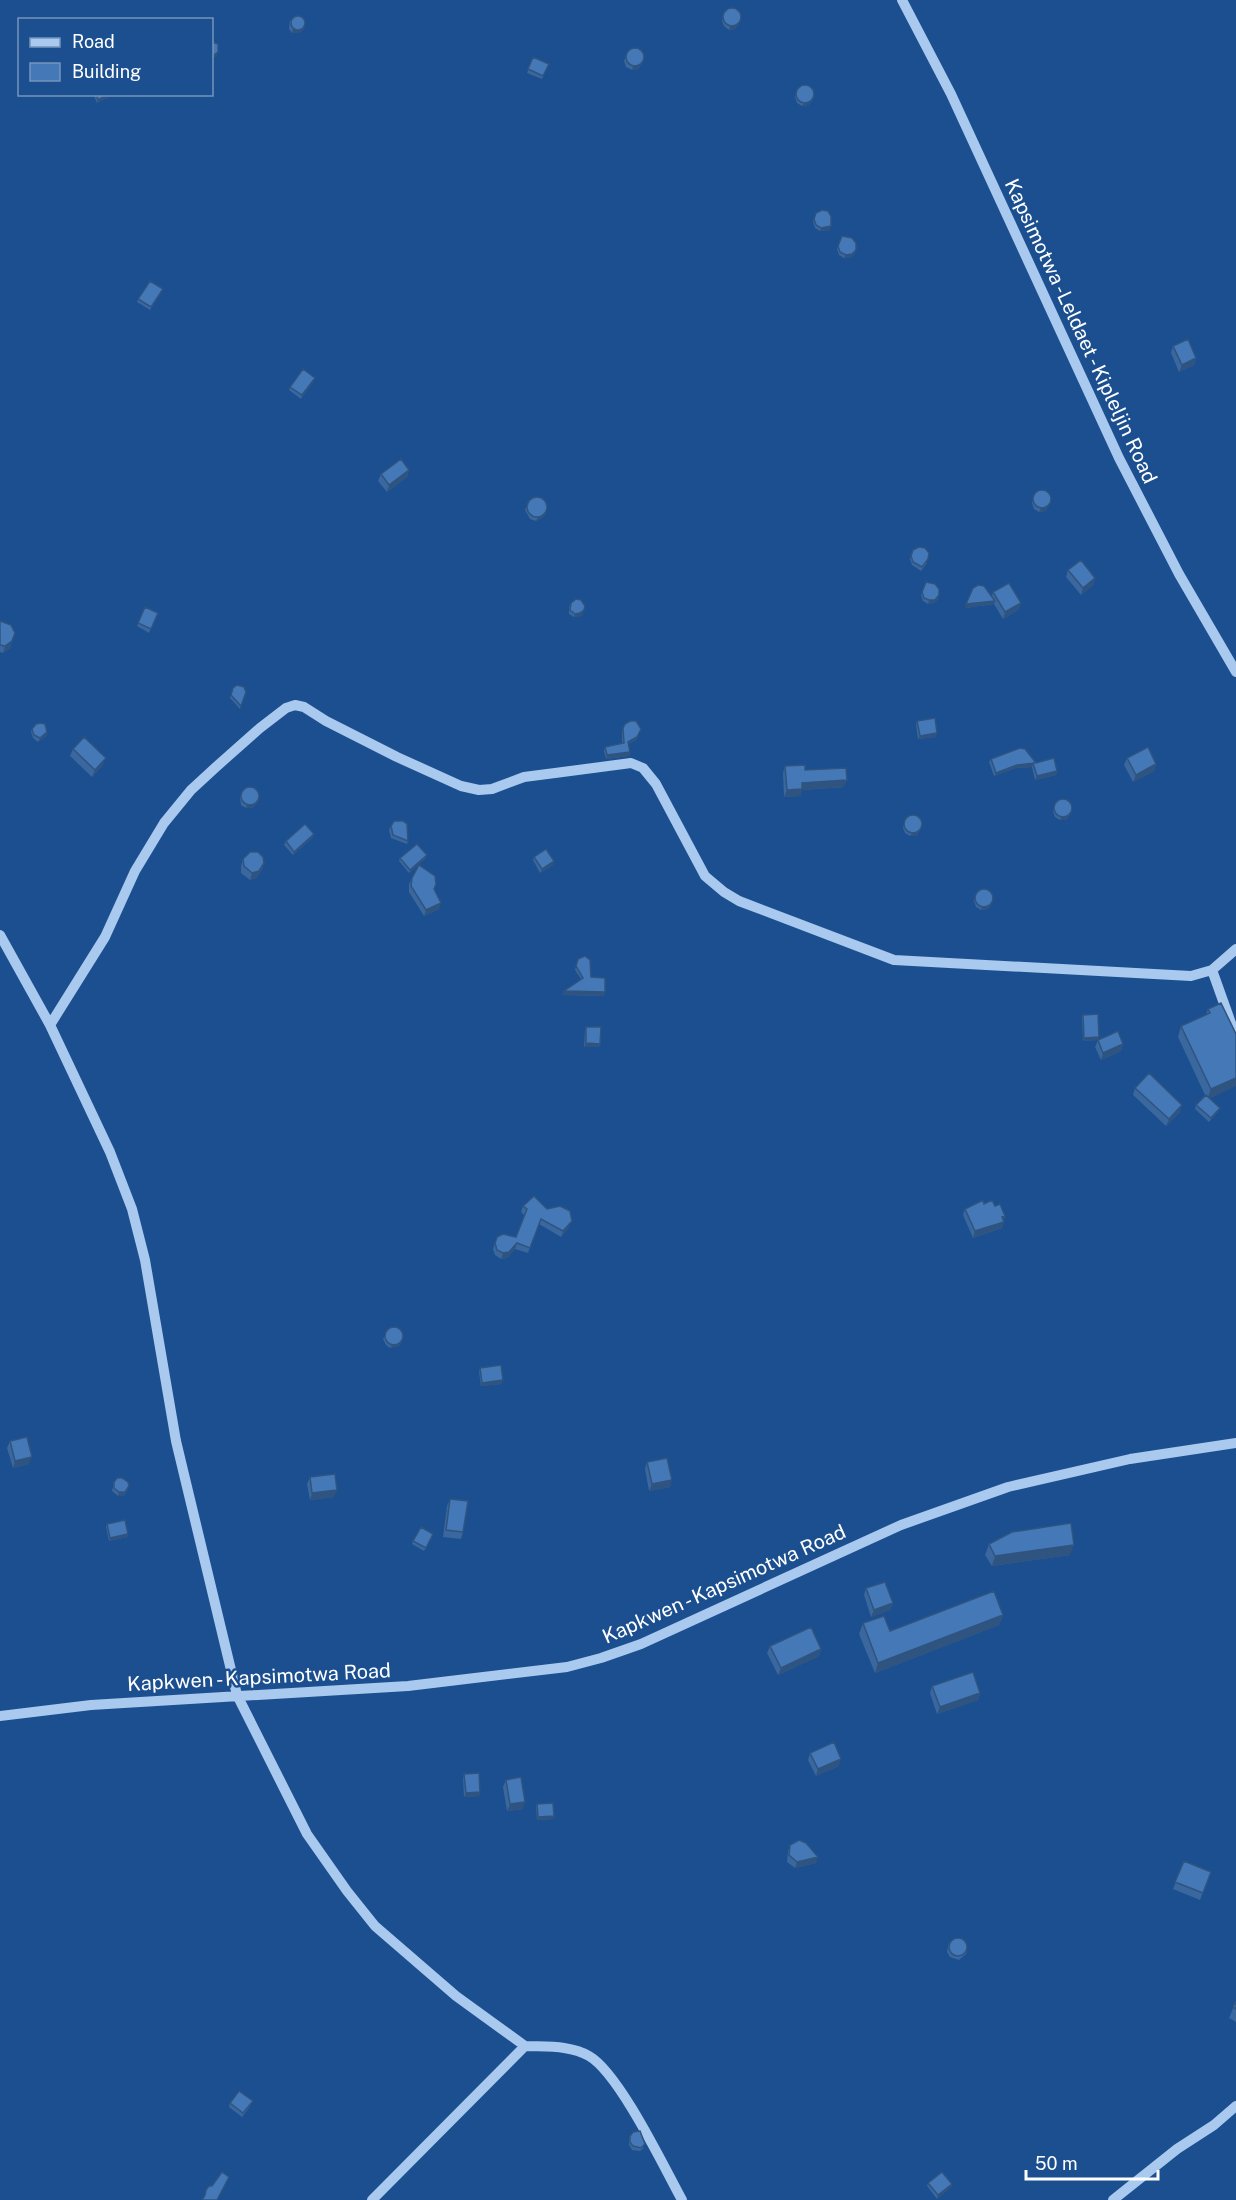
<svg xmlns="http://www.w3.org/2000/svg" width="1236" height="2200" viewBox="0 0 1236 2200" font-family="'Public Sans',sans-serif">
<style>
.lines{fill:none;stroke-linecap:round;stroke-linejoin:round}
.minor{stroke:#a9c9ee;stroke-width:10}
.wall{fill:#3a679d}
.shaded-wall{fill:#305480}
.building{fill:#4478b7;stroke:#305480;stroke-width:1.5}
.labels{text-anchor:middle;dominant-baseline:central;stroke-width:5;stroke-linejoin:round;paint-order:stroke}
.street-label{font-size:20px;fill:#fff;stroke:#1b4f8f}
</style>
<rect width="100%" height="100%" fill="#1b4f8f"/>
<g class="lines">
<path class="minor" d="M902,0L951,94L1119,458L1179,574L1236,672
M0,935L50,1025
M1212,970L1236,1037
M0,1716L91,1705L408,1686L567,1667L601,1658L641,1644L901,1525L1008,1487L1130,1459L1236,1443
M525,2046C547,2047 570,2045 589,2056C619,2073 664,2167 682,2200
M372,2200L525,2046L456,1996L375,1926L347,1891L307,1834L237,1695L176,1441L145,1260L132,1209L110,1152L50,1025L105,937L135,871L164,823L191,790L216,767L260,728L286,708L295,705L304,707L326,721L397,757L461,786L479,790L492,789L524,777L555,773L631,763L643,768L656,784L705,876L724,892L739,901L894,960L1191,976L1212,970L1236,949
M1113,2200L1177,2149L1214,2125L1236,2106"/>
</g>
<path class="wall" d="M725,12L739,24L735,29L729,30L724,26L722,21Z
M290,20L304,29L299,33H292L289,29Z
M628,51L642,64L638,69L632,70L626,67L624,61Z
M533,57L549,64L542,79L527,73Z
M799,88L812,101L808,105L802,106L797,103L795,97Z
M93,94H114L97,103Z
M816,213L830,230L820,231L815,228L813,222Z
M842,236L855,253L850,258H844L839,255L837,249Z
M161,293L150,310L137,302L138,299Z
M1173,346L1196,358L1194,365L1179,372L1171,353Z
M315,378L314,381L301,399L289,390L290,387Z
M409,470L407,477L387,492L378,481L381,474Z
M1035,494L1049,506L1045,511L1039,512L1034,509L1032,503Z
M529,500L545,516L536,521L530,519L525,510Z
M913,550L927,563L921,571L912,565L910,559Z
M1068,570L1095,578L1093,585L1081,595L1066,577Z
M926,582L939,595L938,599L934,603L928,604L923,601L921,595Z
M993,592L1021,603L1018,610L1003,619L994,604L965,608L992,596Z
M571,603L583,614L579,617H574L569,614V607Z
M145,607L158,613L149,633L137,626Z
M0,621L12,641L10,648L3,653L0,652Z
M233,688L246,692L240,709L230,698Z
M917,721L936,737L918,739L916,725Z
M625,724L641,729L636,740L628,744L630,752L629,756L606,759L604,751L605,747L622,743V732Z
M32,729L47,732L46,736L38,742L33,738L31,732Z
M73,749L103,765L92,777L70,756Z
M1127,758L1156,764L1154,771L1133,782L1124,765Z
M991,759L1036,763L1057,771L1056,775L1035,780L1032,767L1016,768L994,776L989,762Z
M785,766L805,770L844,787L802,790L800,796L784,797L783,773Z
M241,795L258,802L252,808H246L241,805L240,798Z
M1056,802L1070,815L1066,820H1060L1055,817L1053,812Z
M906,818L920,831L916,836H910L905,833L903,828Z
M391,826L408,841L407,844L391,838L389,830Z
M314,834L312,838L293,855L284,845L286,841Z
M427,855L425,859L409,873L399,861L400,858Z
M534,857L553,865L540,873L533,860Z
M243,859L264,863L262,870L256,878L250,880L241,873V866Z
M412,878L434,889L439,909L424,916L409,892V884Z
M977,892L992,901L991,905L987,909L981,910L976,907L974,901Z
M578,959L591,977L604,996L563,995L564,991L581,979L575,970Z
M1221,1003L1210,1098L1219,1111L1209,1122L1195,1109L1196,1105L1205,1095L1178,1037L1181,1026L1206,1015L1208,1009Z
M1083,1015L1098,1040L1123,1044L1121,1051L1101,1060L1095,1047L1098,1040L1083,1041L1082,1018Z
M586,1027L600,1044L599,1047H584L585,1030Z
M1135,1088L1180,1112L1166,1126L1133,1095Z
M984,1204L995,1206L1005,1216L1002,1228L973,1238L963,1215L965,1209Z
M523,1206L547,1209L569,1227L561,1237L539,1224L528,1253L515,1249L507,1258L501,1259L495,1255L493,1249L497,1237H516L524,1215L521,1212Z
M385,1336L402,1341L399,1346L390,1348L386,1345L383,1339Z
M480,1368L502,1384L481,1386L479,1372Z
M10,1441L29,1464L13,1468L7,1448Z
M647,1462L670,1487L649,1491L645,1469Z
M310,1477L334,1497L310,1500L307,1484Z
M114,1482L128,1489L124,1496H118L112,1491Z
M450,1499L463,1532L461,1539L443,1537L447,1506Z
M107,1524L128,1534L127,1537L109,1541L106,1527Z
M432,1538L424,1551L412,1544L413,1541Z
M989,1544L1070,1555L992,1566L985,1555Z
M866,1588L893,1603L890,1610L871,1617L864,1595Z
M1003,1615L999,1625L875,1673L859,1634L863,1623L890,1631Z
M770,1646L821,1649L819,1656L778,1675L767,1653Z
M932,1686L980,1693L978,1700L937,1714L930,1693Z
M810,1753L839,1766L816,1776L808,1760Z
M464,1774L480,1792L479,1796L464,1797L463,1778Z
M506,1780L523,1809L507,1811L503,1787Z
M537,1804L554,1816L553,1819L537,1820L536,1807Z
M790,1845L816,1863L795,1868L787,1862L788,1851Z
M1184,1861L1211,1872L1200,1900L1173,1889Z
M949,1942L967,1950L966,1954L959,1960L950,1957L947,1952Z
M1236,2001V2022L1229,2018Z
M230,2103L251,2105L242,2117L229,2107Z
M630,2136L644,2148L640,2151L632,2150L629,2145V2140Z
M928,2183L952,2184L951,2187L937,2199L927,2186Z"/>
<path class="shaded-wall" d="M741,21L739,24L735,29L729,30L730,26Z
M305,26L304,29L299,33H292L293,29Z
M218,52L217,56L212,59V56Z
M643,61L642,64L638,69L632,70L633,66Z
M109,94H114L97,103L98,100Z
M814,97L812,101L808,105L802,106L804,103Z
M831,226L830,230L820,231L821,228Z
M856,250L855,253L850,258H844L846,255Z
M1196,358L1194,365L1179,372L1182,365Z
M315,378L314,381L301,399L302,395Z
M409,470L407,477L387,492L389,485Z
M1051,503L1049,506L1045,511L1039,512L1041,508Z
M546,512L545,516L536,521L538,517Z
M1095,578L1093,585L1081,595L1083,588Z
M939,595L938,599L934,603L928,604L929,600Z
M995,601L994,604L965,608L966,604Z
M1021,603L1018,610L1003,619L1005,612Z
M584,610L583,614L579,617H574L575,614Z
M12,641L10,648L3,653L5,646Z
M47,732L46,736L38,742L40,738Z
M937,733L936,737L918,739L920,736Z
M637,737L636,740L626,745L628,742Z
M630,752L629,756L606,759L607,755Z
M106,758L103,765L92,777L95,770Z
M1033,763L1032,767L1016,768L994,776L996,773L1017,765Z
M1156,764L1154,771L1133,782L1136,775Z
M1057,771L1056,775L1035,780L1037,776Z
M847,780L844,787L802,790L800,796L784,797L787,790L802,783Z
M260,798L258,802L252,808H246L247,805Z
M1071,811L1070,815L1066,820H1060L1061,817Z
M921,827L920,831L916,836H910L912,833Z
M314,834L312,838L293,855L294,852Z
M427,855L425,859L409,873L410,870Z
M554,861L553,865L540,873L542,869Z
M264,863L262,870L256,878L250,880L252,873Z
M992,901L991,905L987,909L981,910L982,907Z
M441,903L439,909L424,916L426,910Z
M564,991L605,992L604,996L563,995Z
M1099,1037L1098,1040L1083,1041L1084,1038Z
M586,1043L600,1044L599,1047H584Z
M1123,1044L1121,1051L1101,1060L1103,1053Z
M1236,1078V1086L1207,1100L1211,1089Z
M1182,1105L1180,1112L1166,1126L1169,1119Z
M1220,1108L1219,1111L1209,1122L1211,1118Z
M1005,1216L1002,1228L973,1238L975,1231Z
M572,1221L569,1227L561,1237L563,1231Z
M517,1243L515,1249L507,1258L501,1259L503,1253Z
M403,1337L399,1346L390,1348L392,1345Z
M503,1380L502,1384L481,1386L482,1383Z
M32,1457L29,1464L13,1468L15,1461Z
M672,1480L670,1487L649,1491L652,1484Z
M129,1486L124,1496H118L119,1492Z
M337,1490L334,1497L310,1500L312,1493Z
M128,1534L127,1537L109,1541L110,1538Z
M1074,1545L1070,1555L992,1566L995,1556Z
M893,1603L890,1610L871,1617L874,1610Z
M1003,1615L999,1625L875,1673L878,1663Z
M821,1649L819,1656L778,1675L781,1668Z
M980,1693L978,1700L937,1714L940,1707Z
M841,1759L839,1766L816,1776L818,1769Z
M480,1792L479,1796L464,1797L466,1793Z
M525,1802L523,1809L507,1811L510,1804Z
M554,1816L553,1819L537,1820L538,1817Z
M818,1857L816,1863L795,1868L797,1862Z
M952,2184L951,2187L937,2199L938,2195Z"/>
<path class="building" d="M723 17a9 9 0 1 1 18 0a9 9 0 1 1-18 0Z
M291 23a7 7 0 1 1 14 0a7 7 0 1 1-14 0Z
M212,42L218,44V52L212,56Z
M626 57a9 9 0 1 1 18 0a9 9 0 1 1-18 0Z
M533,57L549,64L543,76L528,69Z
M796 94a9 9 0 1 1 18 0a9 9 0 1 1-18 0Z
M96,94H109L98,100Z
M822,210L828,211L831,216V226L821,228L816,225L814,219L816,213Z
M842,236L852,238L856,243V250L852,254L846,255L840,252L838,246Z
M150,281L163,289L151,307L138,299Z
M1188,339L1196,358L1182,365L1173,346Z
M303,369L315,378L302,395L290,387Z
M401,459L409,470L389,485L381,474Z
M1033 499a9 9 0 1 1 18 0a9 9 0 1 1-18 0Z
M527 507a10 10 0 1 1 20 0a10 10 0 1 1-20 0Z
M919,547L925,548L929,553L928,559L922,567L913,562L911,556L913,550Z
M1081,560L1095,578L1083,588L1068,570Z
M926,582L935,584L939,589V595L935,600H929L924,598L922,592Z
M1009,583L1021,603L1005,612L993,592Z
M978,585L984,586L995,601L966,604L973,588Z
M576,599L581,600L585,606L584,610L580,613L575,614L570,610L571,603Z
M145,607L158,613L151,629L138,623Z
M0,621L11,625L15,633L12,641L5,646L0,645Z
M237,685L244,687L246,692L241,706L231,695L233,688Z
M935,718L937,733L920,736L917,721Z
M630,721H636L641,729L637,737L628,742L630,752L607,755L605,747L624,743L623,728L625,724Z
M41,723L45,724L47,732L40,738L34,735L32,729L36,724Z
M84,737L106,758L95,770L73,749Z
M1148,747L1156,764L1136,775L1127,758Z
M1020,748L1025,749L1036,763L1054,758L1057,771L1037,776L1033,763H1035L1017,765L996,773L991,759Z
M805,765V770L846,768L847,780L802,783V789L787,790L785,766Z
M241 796a9 9 0 1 1 18 0a9 9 0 1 1-18 0Z
M1054 808a9 9 0 1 1 18 0a9 9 0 1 1-18 0Z
M904 824a9 9 0 1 1 18 0a9 9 0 1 1-18 0Z
M394,821H403L407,824L408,841L393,835L391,826Z
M305,824L314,834L294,852L286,841Z
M417,844L427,855L410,870L400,858Z
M546,849L554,861L542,869L534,857Z
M250,852H258L263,857L264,863L259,871L252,873L244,866L243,859Z
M419,865L435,876L436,884L434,889L441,903L426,910L411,886L412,878Z
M975 898a9 9 0 1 1 18 0a9 9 0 1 1-18 0Z
M585,956L590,960L591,977L605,978V992L564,991L583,978L576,966L578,959Z
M1221,1003L1236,1034V1078L1211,1089L1181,1026L1210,1013L1208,1009Z
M1098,1014L1099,1037L1084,1038L1083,1015Z
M586,1027H601L600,1044L586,1043Z
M1118,1031L1123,1044L1103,1053L1098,1040Z
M1149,1073L1182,1105L1169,1119L1135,1088Z
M1206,1095L1220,1108L1211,1118L1196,1105Z
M534,1196L547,1209L560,1206L570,1211L572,1221L563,1231L541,1219L530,1248L517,1243L509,1252L503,1253L497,1250L495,1243L497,1237L503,1234L516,1237L527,1209L523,1206Z
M983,1200L984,1204L992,1200L995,1206L1000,1204L1005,1216L1002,1217L1004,1222L975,1231L965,1209Z
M385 1336a9 9 0 1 1 18 0a9 9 0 1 1-18 0Z
M501,1365L503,1380L482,1383L480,1368Z
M27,1437L32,1457L15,1461L10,1441Z
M667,1458L672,1480L652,1484L647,1462Z
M335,1474L337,1490L312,1493L310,1477Z
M117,1478H122L128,1482L129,1486L125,1492H119L114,1488V1482Z
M450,1499L468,1501L463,1532L446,1530Z
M125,1520L128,1534L110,1538L107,1524Z
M1071,1523L1074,1545L995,1556L989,1544L1012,1532Z
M421,1527L433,1534L426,1548L413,1541Z
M885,1582L893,1603L874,1610L866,1588Z
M994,1591L1003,1615L878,1663L863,1623L884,1616L890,1631Z
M811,1627L821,1649L781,1668L770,1646Z
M973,1672L980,1693L940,1707L932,1686Z
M834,1742L841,1759L818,1769L810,1753Z
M479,1773L480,1792L466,1793L464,1774Z
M521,1777L525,1802L510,1804L506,1780Z
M553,1803L554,1816L538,1817L537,1804Z
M799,1840L806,1843L818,1857L797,1862L789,1855L790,1845Z
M1184,1861L1211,1872L1203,1893L1175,1882Z
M949 1947a9 9 0 1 1 18 0a9 9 0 1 1-18 0Z
M1236,2001V2009L1233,2007Z
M239,2091L253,2101L243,2113L230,2103Z
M640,2131L645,2144L641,2148L633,2146L630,2142V2136L633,2132Z
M222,2172L229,2177L217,2200H202L205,2195L206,2190L209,2186H212Z
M942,2172L952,2184L938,2195L928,2183Z"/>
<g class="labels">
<g class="street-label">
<text transform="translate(1081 331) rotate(65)">Kapsimotwa -Leldaet - Kipleljin Road</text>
<text transform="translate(724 1584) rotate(-24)">Kapkwen - Kapsimotwa Road</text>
<text transform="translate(259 1677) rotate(-3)">Kapkwen - Kapsimotwa Road</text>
</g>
</g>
<rect x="18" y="18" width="195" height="78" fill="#1b4f8f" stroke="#7695bc" stroke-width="1.5"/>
<rect x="30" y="38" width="30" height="9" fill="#a9c9ee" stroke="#7695bc" stroke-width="1.5"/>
<text x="72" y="48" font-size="18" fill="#ffffff">Road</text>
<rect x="30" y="63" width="30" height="18" fill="#4478b7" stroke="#7695bc" stroke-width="1.5"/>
<text x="72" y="78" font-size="18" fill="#ffffff">Building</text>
<path d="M1026 2170v9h132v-9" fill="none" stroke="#ffffff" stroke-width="3"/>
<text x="1035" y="2170" font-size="18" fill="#ffffff" stroke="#1b4f8f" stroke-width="4.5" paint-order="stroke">50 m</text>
</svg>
